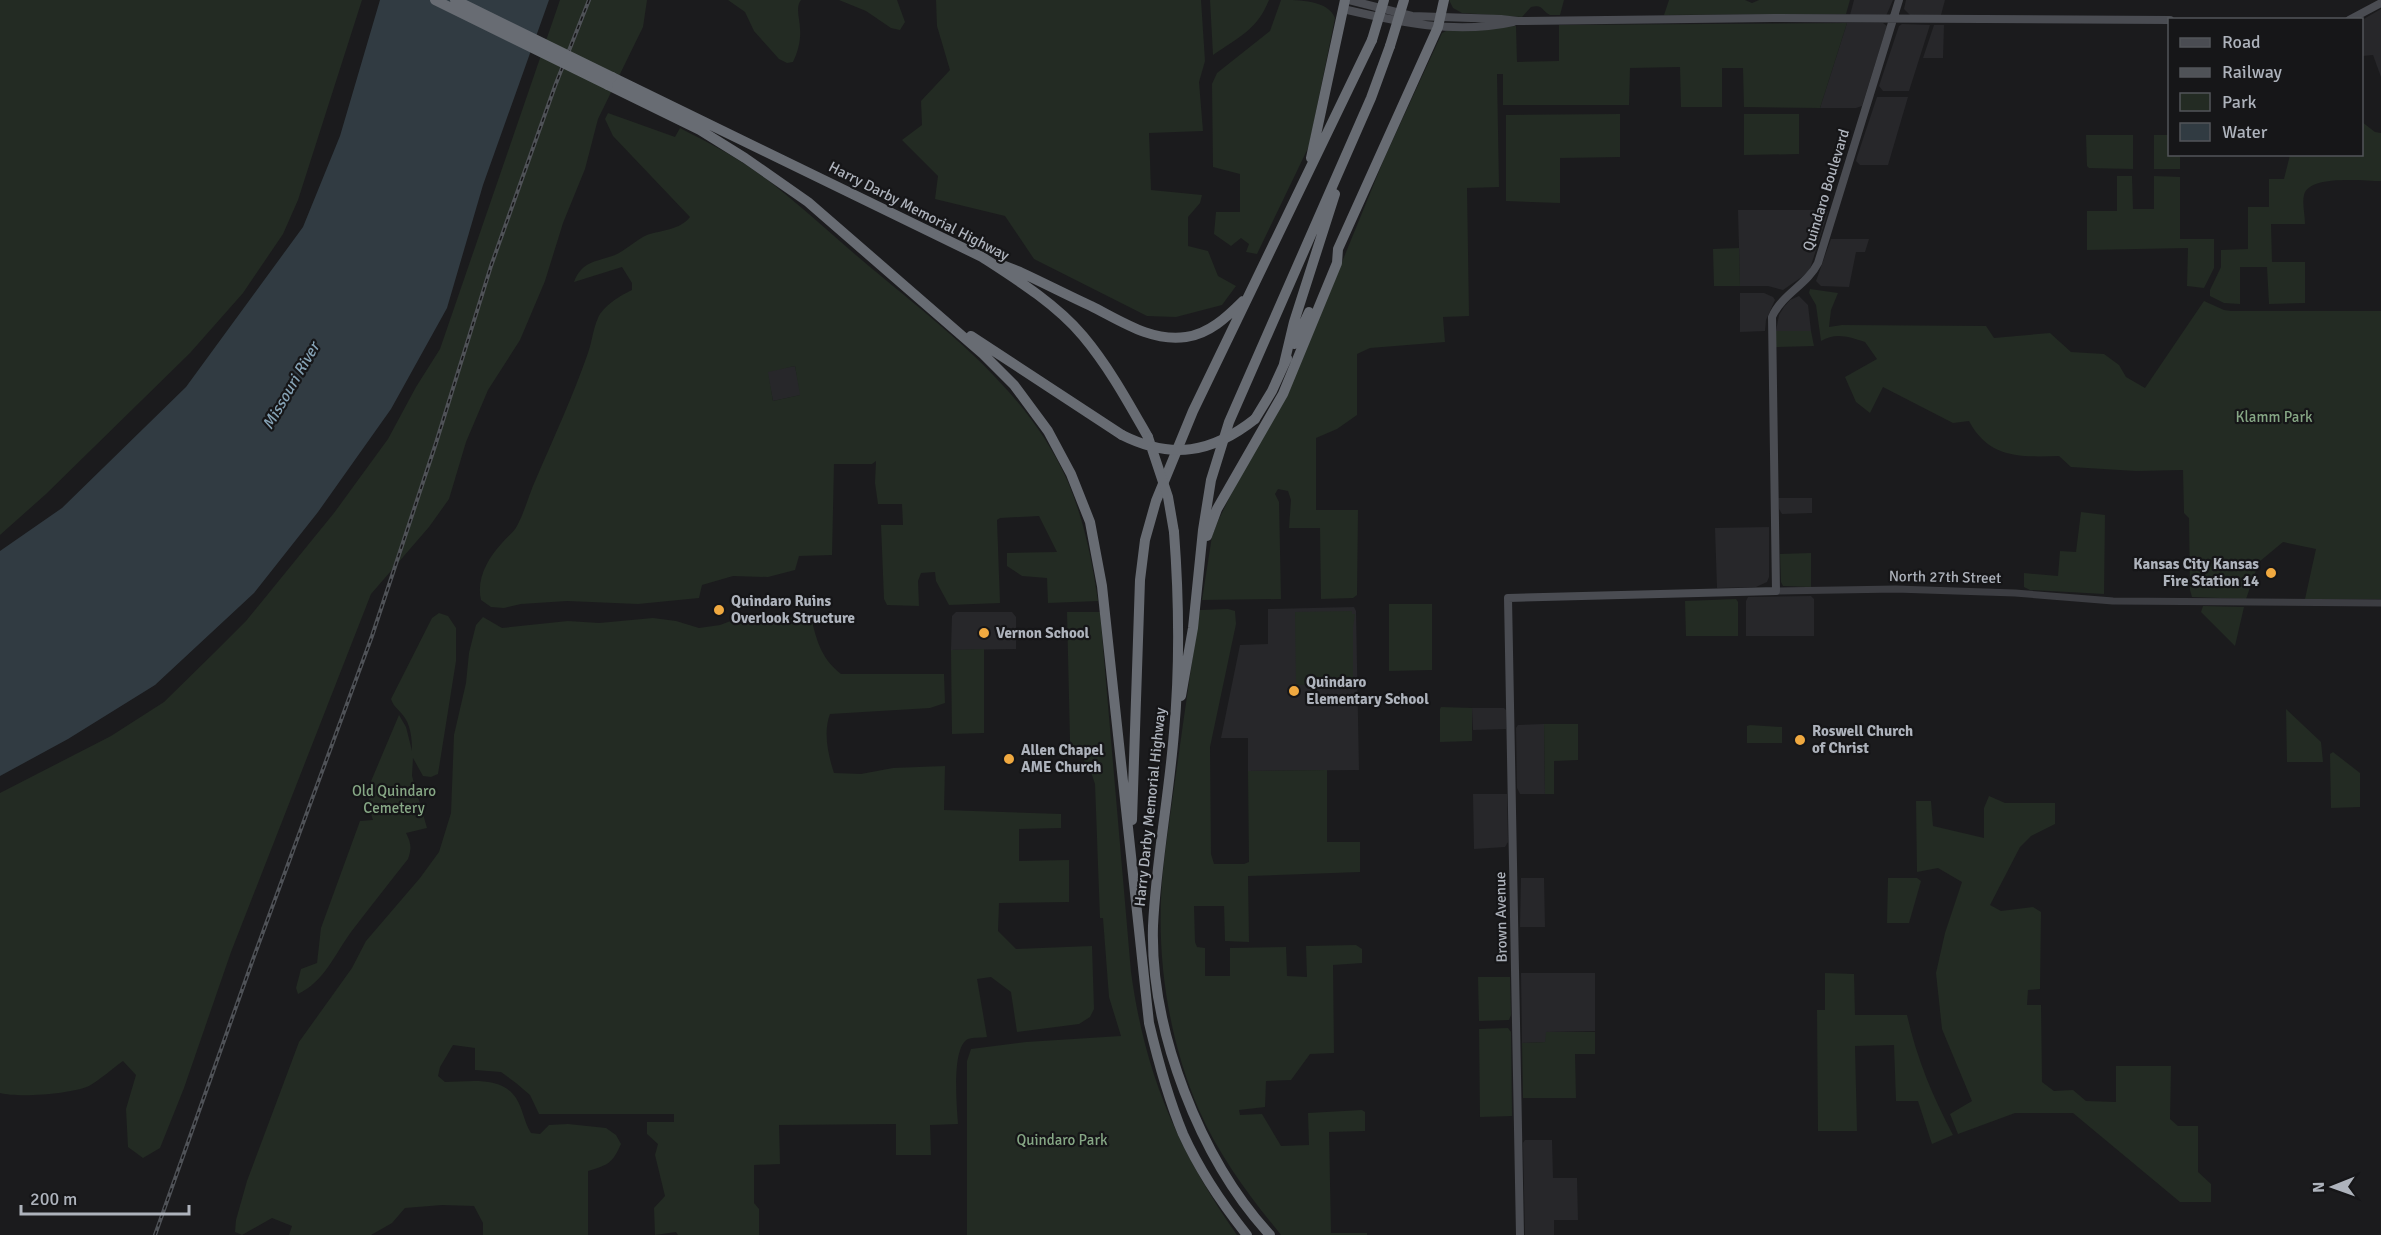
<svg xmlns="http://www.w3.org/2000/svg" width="2381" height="1235" viewBox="0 0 2381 1235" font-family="Signika,sans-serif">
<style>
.built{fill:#27272a}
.green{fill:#232b23;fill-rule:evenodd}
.water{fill:#313b42}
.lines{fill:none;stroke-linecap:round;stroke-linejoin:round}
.tertiary{stroke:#3c3d42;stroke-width:7}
.secondary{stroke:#4a4c52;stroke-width:8}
.motorway{stroke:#686c73;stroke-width:10}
.rail-casing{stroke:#4f5257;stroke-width:4}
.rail{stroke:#161618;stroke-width:1.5;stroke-dasharray:4.5;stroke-linecap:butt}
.motorway-bridge{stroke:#686c73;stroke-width:10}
.poi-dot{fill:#f0a940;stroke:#161618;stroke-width:2}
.labels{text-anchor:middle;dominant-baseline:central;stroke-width:4.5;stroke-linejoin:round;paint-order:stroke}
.street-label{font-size:15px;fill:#aeb3bc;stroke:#161618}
.park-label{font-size:15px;fill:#86a785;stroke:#161618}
.poi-label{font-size:15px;font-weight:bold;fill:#aeb3bc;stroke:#161618;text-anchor:start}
.water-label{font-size:16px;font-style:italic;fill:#86a3b6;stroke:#161618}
</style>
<rect width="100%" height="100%" fill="#1b1b1d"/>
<path class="built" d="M1854,0H1893L1886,16L1850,15Z
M1906,0H1945L1941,15H1910L1904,9Z
M2381,9V77L2373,55L2362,56V20Z
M1847,23H1883L1887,26L1862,106L1856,108H1820Z
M1902,24L1930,25L1909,91H1883L1879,86L1899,26Z
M1934,25H1944L1943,58H1923Z
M1877,97H1908L1888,165H1860L1856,161L1857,157Z
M1738,210H1822L1828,212L1809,272L1783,290L1768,286H1740Z
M1831,239H1869L1865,252H1856L1849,287L1821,286L1816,281Z
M1740,293H1764L1773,297L1775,300L1766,320L1765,331L1740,332Z
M1799,296L1808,305L1811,331H1776L1779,315L1784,307L1790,300Z
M795,366L801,395L773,401L767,371Z
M1778,498H1812V513L1782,514L1779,509Z
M1769,527V577L1767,582L1756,587L1717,588L1715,528Z
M1811,596L1814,599V636H1746V601L1748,597Z
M1354,607L1356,611L1359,770L1248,771V738H1221L1240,645L1268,644V609Z
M956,612H1012L1016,617V649L951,650L952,616Z
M1472,708H1504L1506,710V729L1473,730Z
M1544,724L1545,794H1520L1517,788L1516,728L1518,725Z
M1473,794H1507L1508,842L1505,847L1474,849Z
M1521,878H1544L1545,927H1520Z
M1521,973H1595V1031L1546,1032V1042L1522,1043Z
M1525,1140H1552L1553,1178H1577L1578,1220H1554V1235H1525L1523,1143Z"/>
<path class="green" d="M0,0H362L298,200L283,234L243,293L190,353L46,494L0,535Z
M560,0H647L643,27L598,119L585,169L563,223L545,281L520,340L488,390L466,442L449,499L429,527L371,594L231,952L184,1088L160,1148L143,1158L128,1147L126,1109L136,1075L123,1061C112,1069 101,1079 89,1086C71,1094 19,1098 0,1093V793L111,736L164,702L214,653L246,621L334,513L388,439L416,387L440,349Z
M728,0H801C795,8 800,19 800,29C801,40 798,52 793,62L787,63L779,59L754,31L745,12Z
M839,0H897L905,22L900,30L891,28L866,11Z
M936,0H1201L1205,61L1199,82L1203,131L1149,133L1151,190L1202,195L1200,203L1188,217V246L1208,251L1218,276L1236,286L1222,305L1176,317L1147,316L1034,259L1005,216L935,199L938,176L902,140L922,125L921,101L950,70L937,26Z
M1210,0H1269C1257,30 1239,37 1213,55Z
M1281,0C1299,0 1328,0 1335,18L1309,146L1257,254L1246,252L1249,244L1241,238L1231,246L1214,234L1216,212H1240V174L1213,167L1212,84L1217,73L1270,31Z
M1449,0H1564L1560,15H1550C1541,10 1543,4 1531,7L1522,17L1462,13L1453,8Z
M1669,0H1745L1752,3L1759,0H1850L1846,14L1664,15Z
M1847,23L1820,108L1744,107L1743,68H1722V107H1681L1680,67L1630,68L1629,105H1503V74H1497L1499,187L1467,188L1469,316L1443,317L1445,342L1370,348L1357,354V415L1337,429L1316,438V510H1358L1357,595L1353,598L1321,599L1320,528H1289L1291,500L1288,491L1278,489L1275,494L1279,502L1281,599L1202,600L1212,536L1218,521L1329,294L1384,159L1442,33L1448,30L1516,26L1517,62L1559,61V25Z
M608,113L675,137L680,128C705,141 731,154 755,171C793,198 827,231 863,261C940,326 1026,387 1068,482C1084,520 1092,560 1098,601L1048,603L1047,578L1022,576L1007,566V553L1057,552L1039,516L1000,518L997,520L1000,603L949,605L936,581L935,572L921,573L918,581L919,606L887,605L884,599L881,525H903L902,504H878L875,483L876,461L872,464H834L832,555L799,556L795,570L768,577L733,576L702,585L699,598L638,604L567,601L521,604L504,608L491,607L481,600C476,579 488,558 502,543C507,537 514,532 517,526C525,511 529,494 536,479C554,437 573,396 588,353C592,342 593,329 598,318C603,306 621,295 632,290V283L622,267L574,282C582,261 596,262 615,255C626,250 636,240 647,235C662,230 680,230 690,217L613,136L605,119ZM795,366L800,395L773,401L768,372Z
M1620,114V157L1560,158V203L1506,201V115Z
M1744,114H1799V154L1744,155Z
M2362,122L2375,132L2381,133V181C2364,181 2309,174 2304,195C2302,203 2305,215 2305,224H2271L2272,262H2305V303L2269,304L2267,267H2240V304L2224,303L2210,296V290L2221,267V250L2248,249V207H2269V179H2284L2290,155L2362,154Z
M2086,135H2133V169L2089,168L2087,166Z
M2154,135H2169L2170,154L2180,155V169H2154Z
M2117,176H2132L2133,209H2154V176L2180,177V239H2214V268L2204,288L2187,286L2188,248L2087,250V211H2117Z
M1739,248L1740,286H1714L1713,249Z
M1810,289L1838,293L1831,310L1829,327L1842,325L1986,326L1994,338L2050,333L2071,352L2104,354L2119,365L2126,377L2145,388L2204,301L2224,310L2231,311H2381V599H2305L2316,549L2283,542L2259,562L2246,599L2192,597L2190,590L2189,518L2184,513L2183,470L2136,471L2071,467L2059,456C2021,457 1989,459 1969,421L1953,423L1883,387L1870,413L1856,402L1845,377L1877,359L1865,342C1849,337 1836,332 1821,341L1816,305L1809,293Z
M1776,331H1811L1814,346L1776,347Z
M2081,512L2105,515L2104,594L2030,590L2024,587V573L2058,576L2060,551L2076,552Z
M1811,553V587L1783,586L1781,582L1780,554Z
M1736,599L1738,602V636H1686L1685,601Z
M1389,604H1432V670L1389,671Z
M2203,606L2244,607L2235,646L2201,612Z
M1228,609L1235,611L1236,624L1210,747L1211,854L1214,864H1244L1249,862L1248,771L1327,770V842H1360V872L1248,876L1249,942L1225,941L1224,906H1194L1195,942L1197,947L1205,948V976H1230V948L1286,947L1287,976L1307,977L1306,946L1356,945L1362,949V963L1333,965L1334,1053L1310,1054L1291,1080L1266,1081L1265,1107L1239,1110L1240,1115L1262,1114L1281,1146L1309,1145L1308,1113L1362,1110L1365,1112V1131L1329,1132L1331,1233H1367V1235H1281C1250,1197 1219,1156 1199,1110C1167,1036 1155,951 1163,871C1166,841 1171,811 1175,781C1183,724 1191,667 1200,610Z
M1352,611V614H1355L1353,627V677L1346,684L1296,685L1295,612Z
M1067,612H1100L1131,972C1145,1075 1178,1150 1237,1235H967V1061L971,1049L1026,1042L1121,1036L1109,997L1103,918H1100L1095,784L1090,769L1070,741Z
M439,613L448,616L456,628V661L438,774L431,777L423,776L413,758L412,776L427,828L406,833C411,843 412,848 408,859C389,883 370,907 351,932C335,954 324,982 298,994L296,988L301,969L317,963L321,928L360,821L373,820L369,808V786L399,715L406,727L412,751C412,739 411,724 402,714C397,708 394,707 391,699L432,618Z
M483,617L502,628L568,621L599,623L653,618L676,621L699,628L720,625L736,619L760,618L794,617L812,621C817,643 823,660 841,674H944L945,703L930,708L830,714C823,732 828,755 834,773L861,774L893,768L945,766L944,810L1061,814V828L1019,829V861L1069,860V902L999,903L998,931L1016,949L1092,946L1094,1009L1090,1017L1079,1024L1017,1032L1011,992L991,977L977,979L987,1037C981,1038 973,1037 968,1039C951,1047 957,1108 958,1124L930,1125L931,1155H896V1124L779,1125L780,1164L754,1165V1203L759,1209V1235H678L676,1232L655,1235L654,1208L665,1196L655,1155L658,1144L647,1134V1122H674V1114H539L530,1095L516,1083L501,1072L475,1070V1048L453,1045L440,1067L438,1076L445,1082C468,1082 501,1075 516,1098C523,1109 524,1122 531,1133L540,1134L549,1125L568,1124L606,1128L616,1135L621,1144C612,1164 608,1165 588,1171V1235H483V1223L474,1206L442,1205L405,1208L392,1223L371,1235H289L292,1226L272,1218L242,1235L235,1232L236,1220L247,1181L299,1042L352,968L366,941L420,878L439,852L451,813L454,735L466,683L469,653L476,625Z
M984,649V733L952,734L951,650Z
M1441,707L1472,708V741L1440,742V709Z
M2286,709L2321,742L2323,762H2287Z
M1544,724H1578V760L1554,761V794H1545Z
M1750,725L1782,727V743H1747V726Z
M2333,752L2360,773V807L2331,808L2330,754Z
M1989,796L2005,803H2055V824L2031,836L2020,847L1990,905L2001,911L2033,907L2041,912L2040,989L2028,990L2027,1005H2041L2042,1082L2054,1091L2073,1090L2086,1101L2116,1102V1066H2171L2170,1119L2178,1126H2198V1172L2211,1184V1202H2180L2073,1113H2015L1958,1134L1950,1114L1972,1101L1942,1029L1936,973L1945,933L1962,882L1938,868L1917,872L1916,801H1931L1933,826L1984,838V808Z
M1888,878H1917L1921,881L1909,923H1887Z
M1825,973L1854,974L1855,1015H1907C1917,1059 1932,1095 1953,1135L1932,1144L1918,1101H1896L1894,1045L1855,1046L1857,1131H1818L1817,1010H1825Z
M1478,977H1510L1511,1015L1509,1020L1479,1021Z
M1508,1028L1511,1032L1512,1116L1480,1117L1479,1029Z
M1546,1032H1595V1054H1575L1576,1098H1523L1522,1043L1545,1042Z"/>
<path class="water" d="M380,0H549L483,185L447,308L391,409L318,512L254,593L155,685L68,739L0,776V551L62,508L186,387L303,227L340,136Z"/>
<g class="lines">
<path class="tertiary" d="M1776,591L1896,589L2015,593L2113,601L2381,603"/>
<path class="secondary" d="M1349,0L1412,16L1501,19L1518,21L1773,18L2170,20
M1343,9C1399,22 1455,35 1513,22
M2349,20L2381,3
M1520,1235L1508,598L1776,591L1772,317C1782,294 1807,285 1818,263L1899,0"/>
<path class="motorway" d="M612,77L982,257C1016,279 1056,304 1083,336C1109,367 1128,402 1148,437
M608,85L700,130L745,158L808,202L983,354L1014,385L1048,431L1071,474L1090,522L1102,586L1149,1023C1158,1061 1168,1098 1183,1134C1199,1169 1223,1205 1247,1235
M1311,158L1345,0
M1002,265L1020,272C1044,283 1067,295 1091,306C1121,321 1151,342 1186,337C1209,334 1227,317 1243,301
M971,336L1122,435
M1294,344L1309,312
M1284,364L1294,322L1335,194
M1255,419L1272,391L1287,358
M1174,532C1179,598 1180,666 1174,732C1169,797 1156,861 1153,926C1150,1030 1200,1159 1270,1235
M1207,536L1217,509L1283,394L1337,263L1338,249L1438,27L1444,0
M1181,696L1193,628L1203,530L1211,480L1229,422L1371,98L1390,46
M1132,820L1140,580L1145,540L1156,501L1193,411L1372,40"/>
<defs>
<path id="rail" d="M155,1235L252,962L372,636L436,443L491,266L555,86L589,0"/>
</defs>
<use href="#rail" class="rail-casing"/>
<use href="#rail" class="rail"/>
<path class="motorway-bridge" d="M435,0L608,85
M455,0L612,77
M1372,40L1384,0
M1390,46L1404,0
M1122,435C1172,460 1212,453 1255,419
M1148,437L1168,497L1174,532"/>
</g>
<g class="poi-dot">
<circle cx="2271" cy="573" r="6"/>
<circle cx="719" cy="610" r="6"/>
<circle cx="984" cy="633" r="6"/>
<circle cx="1294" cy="691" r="6"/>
<circle cx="1800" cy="740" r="6"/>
<circle cx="1009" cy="759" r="6"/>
</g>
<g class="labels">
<g class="street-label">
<text transform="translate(1826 190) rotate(-73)">Quindaro Boulevard</text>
<text transform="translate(919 211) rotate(27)">Harry Darby Memorial Highway</text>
<text transform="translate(1945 577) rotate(1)">North 27th Street</text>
<text transform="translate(1150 807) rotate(-84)">Harry Darby Memorial Highway</text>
<text transform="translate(1501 917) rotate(-91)">Brown Avenue</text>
</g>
<g class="park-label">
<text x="2274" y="417">Klamm Park</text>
<text x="394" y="791">Old Quindaro<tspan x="394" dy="17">Cemetery</tspan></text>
<text x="1062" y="1140">Quindaro Park</text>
</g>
<g class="poi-label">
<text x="2259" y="564" text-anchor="end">Kansas City Kansas<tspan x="2259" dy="17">Fire Station 14</tspan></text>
<text x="731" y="601">Quindaro Ruins<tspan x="731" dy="17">Overlook Structure</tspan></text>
<text x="996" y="633">Vernon School</text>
<text x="1306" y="682">Quindaro<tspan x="1306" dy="17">Elementary School</tspan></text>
<text x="1812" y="731">Roswell Church<tspan x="1812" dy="17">of Christ</tspan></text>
<text x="1021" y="750">Allen Chapel<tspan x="1021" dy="17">AME Church</tspan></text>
</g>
<g class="water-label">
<text transform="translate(291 386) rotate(-60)">Missouri River</text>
</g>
</g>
<rect x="2168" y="18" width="195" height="138" fill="#161618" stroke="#53555a" stroke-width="1.5"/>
<rect x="2180" y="38" width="30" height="9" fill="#4a4c52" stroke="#53555a" stroke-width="1.5"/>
<text x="2222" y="48" font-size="18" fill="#aeb3bc">Road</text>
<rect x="2180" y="68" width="30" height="9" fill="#4f5257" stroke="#53555a" stroke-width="1.5"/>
<text x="2222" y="78" font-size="18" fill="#aeb3bc">Railway</text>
<rect x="2180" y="93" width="30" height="18" fill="#232b23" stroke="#53555a" stroke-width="1.5"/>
<text x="2222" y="108" font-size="18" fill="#aeb3bc">Park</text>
<rect x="2180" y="123" width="30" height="18" fill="#313b42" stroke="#53555a" stroke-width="1.5"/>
<text x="2222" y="138" font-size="18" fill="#aeb3bc">Water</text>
<g transform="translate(2333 1187) rotate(269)" stroke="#161618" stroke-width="4.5" paint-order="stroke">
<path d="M0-4.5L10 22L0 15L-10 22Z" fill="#aeb3bc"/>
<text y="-9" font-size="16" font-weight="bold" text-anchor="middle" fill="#aeb3bc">N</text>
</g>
<path d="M21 1205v9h168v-9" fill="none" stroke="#aeb3bc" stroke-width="3"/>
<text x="30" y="1205" font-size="18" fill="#aeb3bc" stroke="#161618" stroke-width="4.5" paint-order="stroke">200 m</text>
</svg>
